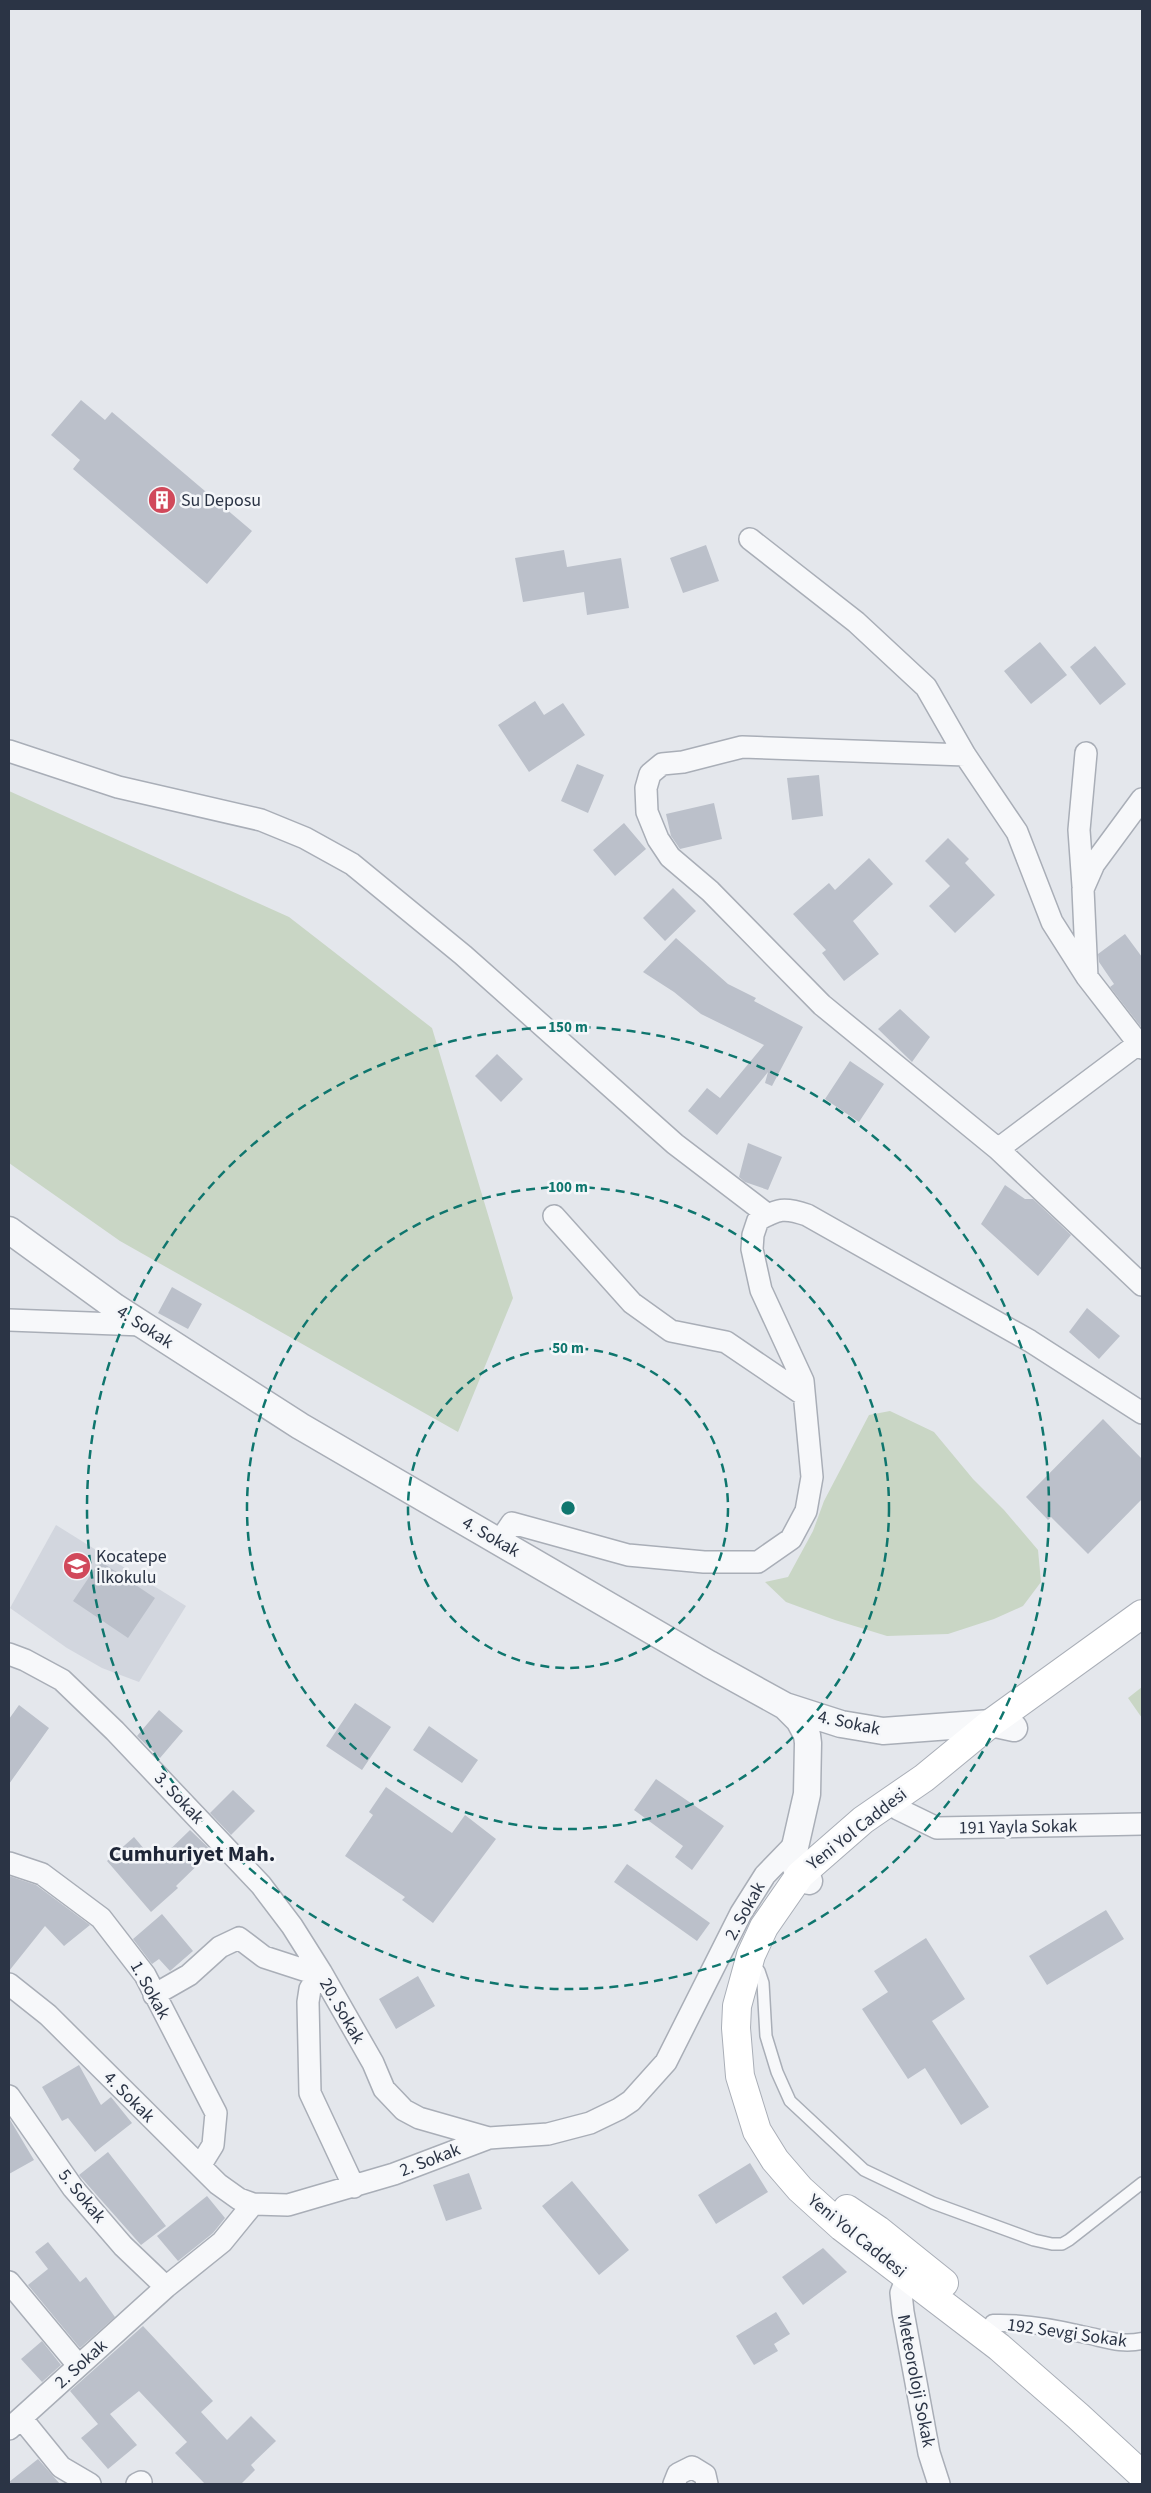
<svg xmlns="http://www.w3.org/2000/svg" width="1151" height="2493" viewBox="0 0 1151 2493" font-family="'Source Sans 3',sans-serif">
<style>
.built{fill:#d2d6de}
.green{fill:#c9d6c5}
.building{fill:#bbc0ca}
.lines{fill:none;stroke-linecap:round;stroke-linejoin:round}
.service-casing{stroke:#a9aeb7;stroke-width:14}
.pedestrian-casing{stroke:#a9aeb7;stroke-width:19}
.minor-casing{stroke:#a9aeb7;stroke-width:24}
.tertiary-casing{stroke:#a9aeb7;stroke-width:29}
.secondary-casing{stroke:#a9aeb7;stroke-width:30}
.service{stroke:#f7f8fa;stroke-width:11}
.pedestrian{stroke:#f7f8fa;stroke-width:16}
.minor{stroke:#f7f8fa;stroke-width:21}
.tertiary{stroke:#f7f8fa;stroke-width:26}
.secondary{stroke:#fff;stroke-width:28}
.ring{fill:none;stroke:#0f766e;stroke-width:2.5;stroke-dasharray:9 6}
.labels{text-anchor:middle;dominant-baseline:central;stroke-width:5;stroke-linejoin:round;paint-order:stroke}
.poi-label{font-size:18px;fill:#2b3445;stroke:#f4f6f9;text-anchor:start}
.street-label{font-size:18px;fill:#2b3445;stroke:#f4f6f9}
.district-label{font-size:22px;font-weight:bold;fill:#1d2536;stroke:#f4f6f9}
.centre{fill:#0f766e;stroke:#f4f6f9;stroke-width:2.5}
.ring-label{font-size:15px;text-anchor:middle;font-weight:bold;fill:#0f766e;stroke:#f4f6f9;stroke-width:5;stroke-linejoin:round;paint-order:stroke}
</style>
<rect width="100%" height="100%" fill="#e4e7ec"/>
<path class="built" d="M56,1525L186,1606L139,1682L102,1668L67,1648L10,1608Z"/>
<path class="green" d="M9,791L289,917L432,1028L513,1298L458,1432L120,1241L9,1163Z
M890,1411L934,1432L973,1479L1004,1510L1038,1550L1041,1582L1023,1606L994,1619L948,1634L887,1636L835,1620L786,1602L765,1582L788,1577L813,1531L824,1501L869,1415Z
M1142,1687V1718L1128,1698Z"/>
<path class="building" d="M81,400L105,420L112,412L252,531L207,584L73,469L80,460L51,435Z
M706,545L719,581L683,593L670,558Z
M564,550L567,567L621,558L629,608L587,615L584,592L523,602L515,558Z
M1040,642L1067,675L1031,704L1004,671Z
M1095,646L1126,684L1100,705L1070,667Z
M535,701L544,715L563,703L585,735L529,772L498,725Z
M577,764L604,775L588,813L561,801Z
M819,775L823,816L792,820L787,778Z
M714,803L722,839L680,849L671,836L666,814Z
M624,823L646,849L615,876L593,850Z
M948,838L969,859L965,863L995,895L955,933L929,906L950,886L925,861Z
M869,858L893,884L853,921L879,954L844,981L822,953L826,950L793,914L829,883L835,890Z
M673,888L696,911L665,941L643,918Z
M1125,934L1142,957V1028L1110,987L1114,984L1099,962L1098,954Z
M676,938L728,984L756,998L754,1001L803,1027L772,1086L765,1083L768,1072L717,1135L688,1111L707,1088L720,1098L764,1045L701,1014L674,992L643,972Z
M900,1009L930,1037L912,1062L878,1029Z
M497,1054L523,1079L501,1102L475,1076Z
M850,1061L884,1084L859,1122L825,1099Z
M748,1143L782,1157L768,1190L745,1182L739,1177Z
M1005,1185L1025,1199H1033L1071,1235L1038,1276L981,1224Z
M172,1287L202,1304L188,1329L158,1313Z
M1087,1308L1120,1336L1099,1359L1069,1332Z
M1103,1419L1142,1459V1499L1088,1554L1051,1517L1048,1520L1026,1497Z
M100,1561L155,1598L128,1638L73,1601Z
M355,1703L391,1727L362,1770L326,1746Z
M19,1705L49,1728L9,1784V1719Z
M159,1710L183,1731L160,1758L137,1736Z
M429,1726L478,1760L462,1783L413,1750Z
M656,1779L724,1826L692,1870L675,1857L683,1846L634,1810Z
M386,1787L452,1833L465,1815L496,1839L433,1923L402,1900L405,1897L345,1856L373,1815L369,1812Z
M233,1790L255,1811L231,1835L210,1813Z
M190,1830L212,1851L176,1886L178,1888L151,1912L107,1861L134,1837L156,1863Z
M627,1864L710,1923L697,1941L614,1882Z
M9,1876L36,1885L90,1925L64,1946L45,1926L9,1971Z
M1106,1910L1124,1939L1047,1985L1029,1956Z
M162,1914L193,1951L170,1971L159,1959L152,1964L133,1939Z
M926,1938L965,1999L932,2021L989,2107L961,2125L925,2068L908,2079L862,2009L888,1992L874,1971Z
M418,1976L435,2006L396,2029L379,1999Z
M79,2065L101,2105L111,2097L132,2123L95,2152L68,2118L62,2121L42,2087Z
M9,2118L34,2160L9,2174Z
M108,2152L166,2226L141,2245L79,2175Z
M750,2163L768,2192L716,2224L698,2195Z
M469,2173L482,2209L446,2221L433,2185Z
M572,2181L629,2250L599,2275L542,2206Z
M207,2196L225,2218L213,2233L178,2261L157,2236Z
M48,2242L80,2282L86,2277L115,2317L80,2348L28,2285L48,2269L35,2252Z
M823,2248L847,2272L803,2305L782,2277Z
M776,2312L790,2334L774,2344L778,2351L754,2365L736,2336Z
M143,2326L213,2401L201,2412L227,2440L251,2416L276,2441L251,2465L255,2470L241,2484H205L175,2453L187,2442L139,2391L110,2414L137,2445L108,2469L81,2438L98,2424L70,2391Z
M42,2341L61,2365L42,2382L21,2359Z
M38,2459L60,2484H9V2482Z"/>
<g class="lines">
<defs>
<path id="service" d="M759,1971L763,1983L766,2036L777,2072L790,2101L864,2170L933,2203L1034,2240L1052,2244H1062L1069,2240L1142,2183"/>
<path id="pedestrian" d="M993,2323C1022,2322 1052,2327 1081,2334C1104,2338 1119,2346 1142,2341"/>
<path id="minor" d="M750,539L856,622L926,687L965,755L1017,832L1052,922L1087,977L1142,1048
M9,751L118,787L261,820L305,838L352,864L463,955L675,1144L768,1215
M965,755L742,747L683,762L662,764L650,774L646,788L647,812L658,839L670,857L710,891L822,1005L998,1149L1142,1285
M1083,886L1079,830L1086,753
M1087,977L1083,889L1094,864L1142,799
M998,1149L1138,1044
M554,1216L632,1303L671,1331L726,1342L804,1395
M9,1320L143,1325
M499,1542L512,1523L628,1555L704,1562H758L791,1539L806,1511L812,1477L803,1381L761,1290L752,1249L753,1235L758,1220C778,1209 784,1207 807,1215L1030,1341L1142,1413
M9,1654L25,1660L62,1680L115,1731L261,1885L292,1926L321,1972L373,2063L384,2089L404,2110L419,2118L489,2138
M898,1809L937,1828L1142,1824
M9,1863L42,1874L101,1918L145,1975L216,2113L213,2145L200,2166
M321,1972L310,1989L308,2002L310,2093L354,2187
M9,1984L48,2015L218,2184L239,2199L253,2204L288,2205L394,2174L489,2138L548,2134L590,2123L619,2109L631,2101L666,2062L741,1913L765,1875L793,1846
M154,1995L189,1975L220,1947L239,1938L264,1957L304,1970L321,1972
M9,2096L73,2188L123,2246L166,2287
M907,2277L901,2293L903,2312L929,2453L939,2484
M9,2282L78,2365
M22,2419L61,2467L90,2484
M9,2429L166,2287L222,2242L253,2204
M137,2484L141,2482
M674,2484L678,2474L692,2467L705,2475L707,2484"/>
<path id="tertiary" d="M9,1230L115,1307L300,1426L709,1664L785,1706L841,1724L883,1731L991,1723L1014,1728
M785,1706L799,1720L807,1735L808,1743L807,1794L792,1860L800,1875L809,1881"/>
<path id="secondary" d="M1142,1614L991,1723L924,1778L863,1820L800,1875L764,1927L751,1955L737,2006L736,2028L740,2076L757,2131L775,2160L800,2189L842,2227L999,2347L1078,2416L1142,2475
M847,2209L878,2230L944,2283"/>
</defs>
<use href="#service" class="service-casing"/>
<use href="#pedestrian" class="pedestrian-casing"/>
<use href="#minor" class="minor-casing"/>
<use href="#tertiary" class="tertiary-casing"/>
<use href="#secondary" class="secondary-casing"/>
<use href="#service" class="service"/>
<use href="#pedestrian" class="pedestrian"/>
<use href="#minor" class="minor"/>
<use href="#tertiary" class="tertiary"/>
<use href="#secondary" class="secondary"/>
</g>
<g class="ring">
<circle cx="568" cy="1508" r="160"/>
<circle cx="568" cy="1508" r="321"/>
<circle cx="568" cy="1508" r="481"/>
</g>
<defs>
<symbol id="building-disc" viewBox="-11 -11 22 22"><circle r="9.5" fill="#d1495b" stroke="#f4f6f9"/><path d="M-4-6H4V6H1V3H-1V6H-4ZM-2.5-4.3h1.7v1.8h-1.7ZM.8-4.3h1.7v1.8H.8ZM-2.5-1h1.7V.8h-1.7ZM.8-1h1.7V.8H.8Z" fill="#fff"/></symbol>
<symbol id="school-disc" viewBox="-11 -11 22 22"><circle r="9.5" fill="#d1495b" stroke="#f4f6f9"/><path d="M0-5L7-2L0 1L-7-2ZM-4 1L0 2.5L4 1V4Q0 6-4 4Z" fill="#fff"/></symbol>
</defs>
<g fill-rule="evenodd">
<use href="#building-disc" x="146" y="484" width="32" height="32"/>
<use href="#school-disc" x="61" y="1550" width="32" height="32"/>
</g>
<g class="labels">
<g class="poi-label">
<text x="181" y="500">Su Deposu</text>
<text x="96" y="1556">Kocatepe<tspan x="96" dy="21">İlkokulu</tspan></text>
</g>
<g class="street-label">
<text transform="translate(145 1327) rotate(33)">4. Sokak</text>
<text transform="translate(491 1537) rotate(30)">4. Sokak</text>
<text transform="translate(849 1723) rotate(12)">4. Sokak</text>
<text transform="translate(179 1798) rotate(47)">3. Sokak</text>
<text transform="translate(1018 1827) rotate(-1)">191 Yayla Sokak</text>
<text transform="translate(857 1829) rotate(-38)">Yeni Yol Caddesi</text>
<text transform="translate(745 1911) rotate(-61)">2. Sokak</text>
<text transform="translate(150 1990) rotate(61)">1. Sokak</text>
<text transform="translate(342 2011) rotate(60)">20. Sokak</text>
<text transform="translate(129 2097) rotate(45)">4. Sokak</text>
<text transform="translate(430 2160) rotate(-21)">2. Sokak</text>
<text transform="translate(82 2196) rotate(51)">5. Sokak</text>
<text transform="translate(857 2236) rotate(39)">Yeni Yol Caddesi</text>
<text transform="translate(1067 2333) rotate(8)">192 Sevgi Sokak</text>
<text transform="translate(81 2364) rotate(-42)">2. Sokak</text>
<text transform="translate(916 2381) rotate(79)">Meteoroloji Sokak</text>
</g>
<g class="district-label">
<text x="192" y="1854">Cumhuriyet Mah.</text>
</g>
</g>
<circle cx="568" cy="1508" r="8" class="centre"/>
<g class="ring-label">
<text x="568" y="1032">150 m</text>
<text x="568" y="1192">100 m</text>
<text x="568" y="1353">50 m</text>
</g>
<rect width="1151" height="2493" fill="none" stroke="#2b3445" stroke-width="20"/>
</svg>
